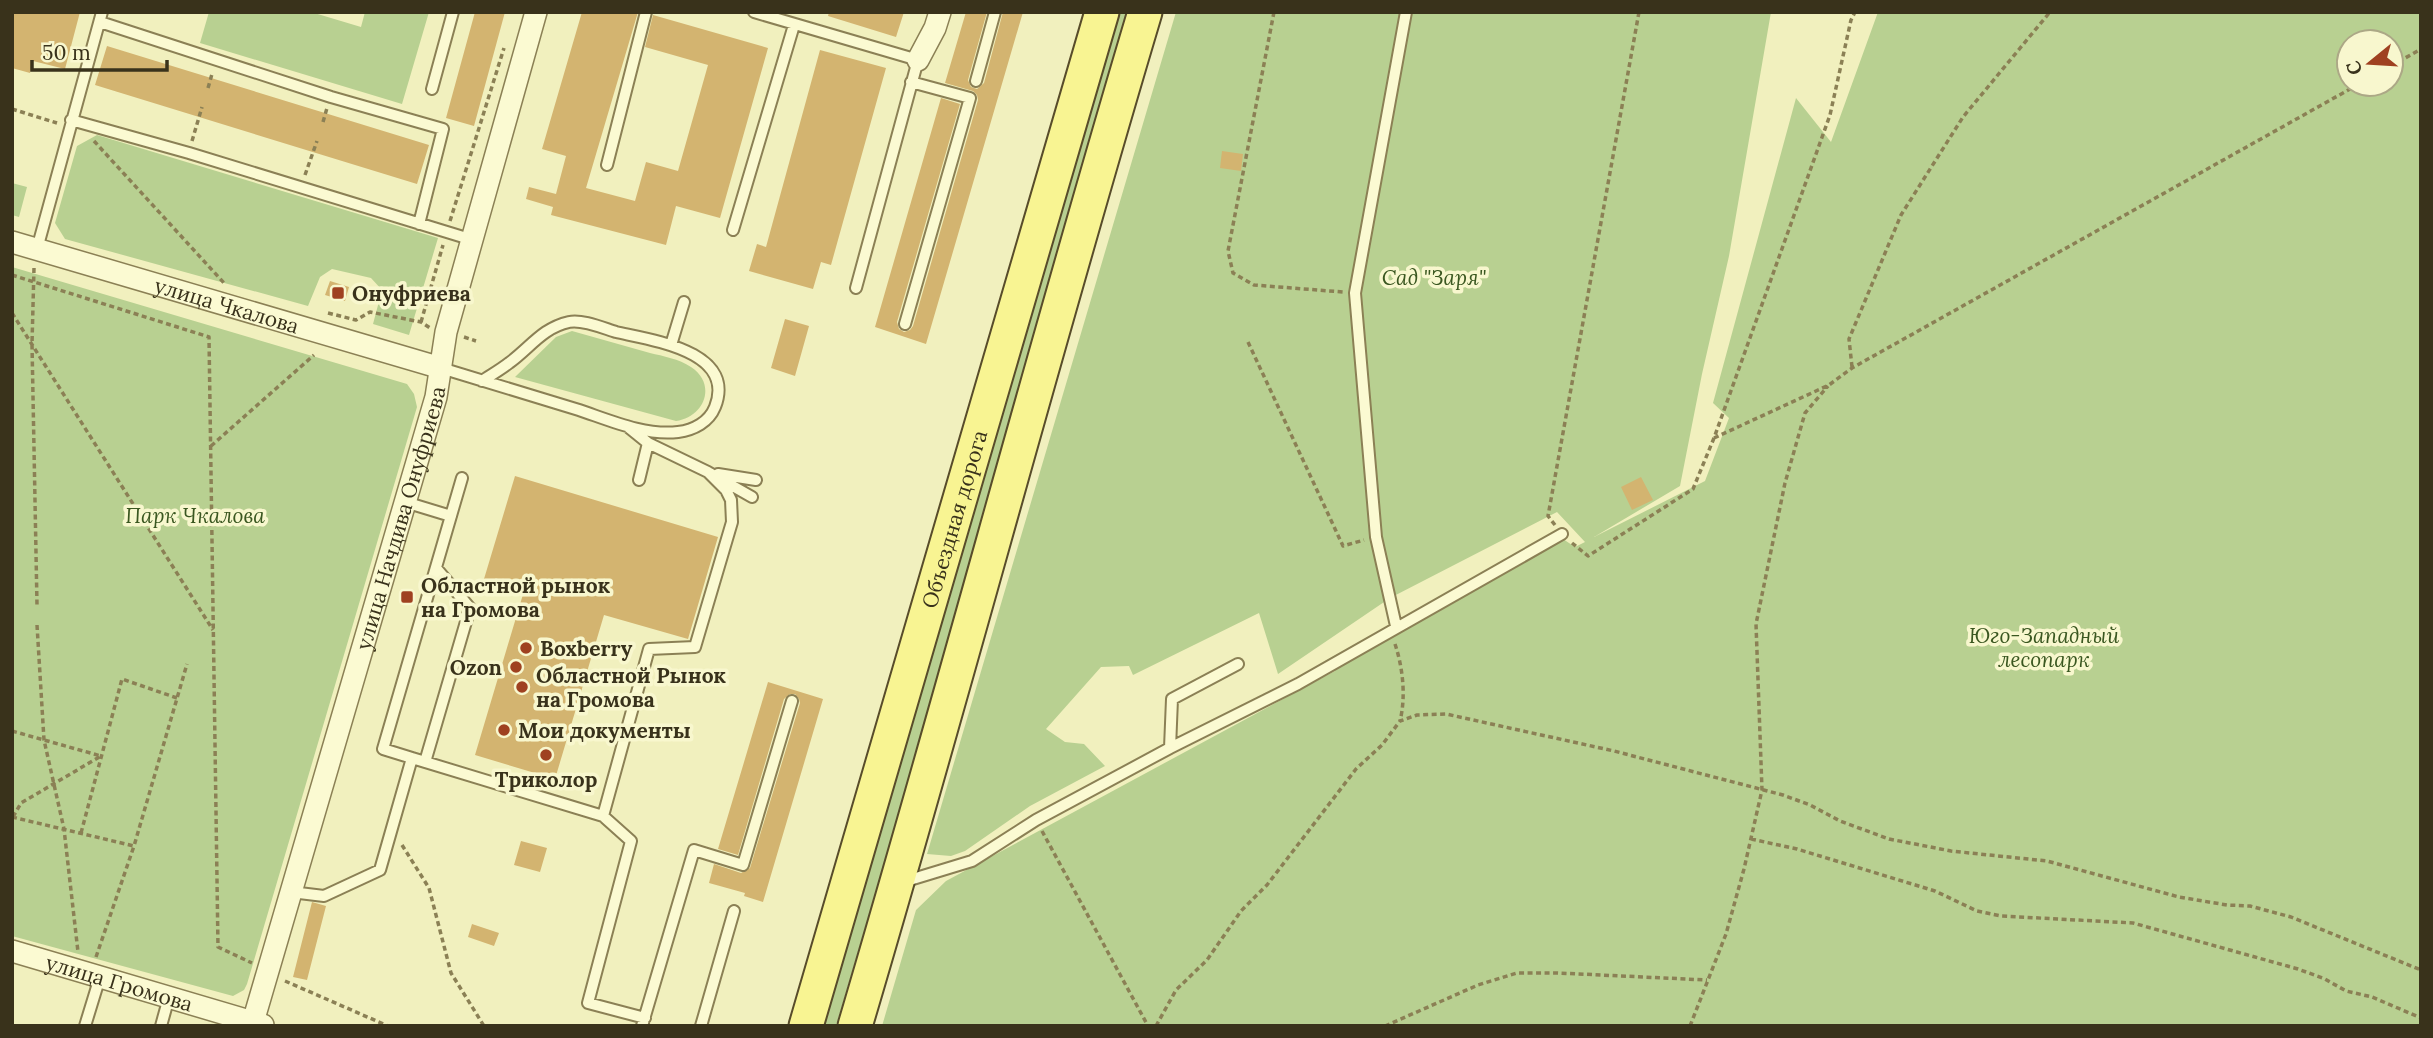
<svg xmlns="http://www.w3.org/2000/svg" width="2433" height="1038" viewBox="0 0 2433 1038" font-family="Lora,serif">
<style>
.green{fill:#b8d091;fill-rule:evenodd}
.building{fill:#d3b470}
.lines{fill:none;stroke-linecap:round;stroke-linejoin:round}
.lane-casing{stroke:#8b8055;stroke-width:14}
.street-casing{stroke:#8b8055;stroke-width:24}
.primary-casing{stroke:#584c2a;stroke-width:37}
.path{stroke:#8b8055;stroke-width:3.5;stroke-dasharray:5 3.5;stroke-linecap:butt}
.lane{stroke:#fbfad2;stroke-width:10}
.street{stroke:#fbfad2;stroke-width:21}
.primary{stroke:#f8f492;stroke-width:33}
.poi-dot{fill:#9f4120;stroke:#f8f7ce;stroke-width:2.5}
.labels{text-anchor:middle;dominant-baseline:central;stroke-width:7;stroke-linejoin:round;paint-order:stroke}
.park-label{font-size:21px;font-style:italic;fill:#3a5720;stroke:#f8f7ce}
.poi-label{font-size:21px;font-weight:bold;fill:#39321b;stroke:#f8f7ce;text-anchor:start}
.street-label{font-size:21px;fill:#39321b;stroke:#f8f7ce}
</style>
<rect width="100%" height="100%" fill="#f1f0be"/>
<path class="green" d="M209,12H311L361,27L365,12H429L402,104L200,43Z
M1118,12H1137L836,1026H816Z
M1176,12H1771L1729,256L1702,374L1680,486L1594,537L1705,481L1729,418L1713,403L1796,98L1831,142L1878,12H2421V1026H882L916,910L946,881L1335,671L1325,661L1554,533L1575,547L1585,542L1557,512L1390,598L1278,674L1259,613L1133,675L1129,666L1101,667L1046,729L1065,742L1084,744L1105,766L1030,806L965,851L951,856L927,854ZM2349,42H2391V84H2349Z
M97,135L438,238L409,335L373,324L382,290L371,278L332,269L320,277L308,306L65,239L55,223L77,146Z
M12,183L27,187L19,217L12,215Z
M12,267L407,384L414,394L417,407L247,984L244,990L233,996L12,936Z
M572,331C598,338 624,346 650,353C663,356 679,359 691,367C717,384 705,417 676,421L515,377L556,337Z"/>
<path class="building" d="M12,12H80L65,69L33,61L30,73L12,68Z
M475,12H505L474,126L446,118Z
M582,12H638L586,188L635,201L646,162L678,171L708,65L645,47L653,15L768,48L720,218L676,206L666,245L551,215L553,207L526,199L529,187L556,194L566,156L542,149Z
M829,12H904L896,37L828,16Z
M966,12H987L968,80L971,87L977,89L984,83L1003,12H1023L926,344L875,327L941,98L960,104L897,322L899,329L904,332L910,330L913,326L978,100L977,95L973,91L945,83Z
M107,46L429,145L417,184L95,85Z
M820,50L886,68L831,265L821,262L813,289L749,271L757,244L766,247Z
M1222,151L1243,154L1241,171L1220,168Z
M330,281L349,287L345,301L325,295Z
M785,319L809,326L795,376L771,368Z
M515,476L718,537L688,639L604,615L555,779L475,755L524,591L484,579Z
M1641,477L1653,500L1632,510L1621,487Z
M768,682L823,699L763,902L744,896L745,893L709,883L714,864L741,873L750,868L800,703L799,699L795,694H790L784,699L738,855L718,849Z
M521,841L547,848L540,872L514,865Z
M312,902L326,906L307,980L293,977Z
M472,924L499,933L494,946L468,937Z"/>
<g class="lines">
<defs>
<path id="lane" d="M754,12L918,60L856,288
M100,22L331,97L443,129L419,224
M976,81L995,12
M432,89L453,12
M71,120L189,153L473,240
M607,165L646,12
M733,230L794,25
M37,249L102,12
M905,324L970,98L911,82
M671,345L684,302
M441,368C487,382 533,396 579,410C609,420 645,436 678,432C694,430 709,422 715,407C737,351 651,340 616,332C603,328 582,319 569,322C542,328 530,348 509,363C500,370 491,375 482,381
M627,426L648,443L708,472L752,497
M718,474L756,480
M639,480L648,443
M405,502L451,516
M1396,626L1376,537L1355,293L1406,12
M1170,748L1298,684L1562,534
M412,758L383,749L462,478
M425,762L470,608L436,568
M603,816L649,649L695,647L732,522L731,500L726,490L708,472
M903,882L972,861L1036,820L1170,748L1172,699L1238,664
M291,892L324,896L380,870L412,758L603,816L631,841L588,1003L645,1018
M85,1026L100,977
M161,1026L169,997
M642,1026L694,850L743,865L792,701
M701,1026L734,911"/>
<g id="street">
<path d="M918,60L935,28L940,12"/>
<path id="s1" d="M12,242L441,368"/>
<path id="s2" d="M12,951L263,1025"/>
<path id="s3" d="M253,1022L436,397L446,332L536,12"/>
</g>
<g id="primary">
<path id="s4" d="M806,1026L1102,12"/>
<path d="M855,1026C955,689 1044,349 1145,12"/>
</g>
</defs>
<use href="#lane" class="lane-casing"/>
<use href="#street" class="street-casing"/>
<use href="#primary" class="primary-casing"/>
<path class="path" d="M1274,12L1228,251L1233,273L1254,285L1343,292
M2391,66L2421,49
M208,88L212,74
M12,109L57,123
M323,122L327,108
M94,141L224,283
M192,141L202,107
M305,175L317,141
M450,221L504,48
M34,268L32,344L37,605
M12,275L209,337L218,947L252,963
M12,313L213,630
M328,313L356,320L370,312L421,322L430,328
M421,322L443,245
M464,337L476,341
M1248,342L1343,546L1364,540
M1852,367L1849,339L1901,215L1963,117L2050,12
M1714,438L1829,385L1852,368L2359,84
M211,446L314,355
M1555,525L1548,516L1639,12
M1572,543L1588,556L1693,489L1714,438L1830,115L1851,20L1855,12
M37,625L44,740L64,829L78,952
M1395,644C1403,668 1406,697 1400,721
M12,731L101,756
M12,817L134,846L187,664
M13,817L21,803L101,756
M1042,831L1148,1026
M81,833L122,679L177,698
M1751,839L1797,849L1935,891L1977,911L2001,916L2133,923L2298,969L2325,979L2346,991L2372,997L2421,1018
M402,845L429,888L451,973L484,1026
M96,957L134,846
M285,981L388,1026
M1156,1026L1176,990L1207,960L1241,911L1267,885L1356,769L1382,745L1400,721L1417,715L1446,714L1614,751L1783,795L1810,805L1840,821L1889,839L1951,851L2047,861L2179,897L2227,905L2250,906L2291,917L2421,970
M1385,1026L1478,985L1517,973H1558L1707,980
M1690,1026L1726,934L1744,869L1762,790L1756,624L1785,483L1805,413L1828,386"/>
<use href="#lane" class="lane"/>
<use href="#street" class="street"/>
<use href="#primary" class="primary"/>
</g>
<g class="poi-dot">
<rect x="331" y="286" width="14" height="14" rx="3.5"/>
<rect x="400" y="590" width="14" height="14" rx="3.5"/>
<circle cx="526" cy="648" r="7"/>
<circle cx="516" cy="667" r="7"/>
<circle cx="522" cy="687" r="7"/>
<circle cx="504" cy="730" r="7"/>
<circle cx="546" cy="755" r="7"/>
</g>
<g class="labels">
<g class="park-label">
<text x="1434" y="277">Сад "Заря"</text>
<text x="195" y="515">Парк Чкалова</text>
<text x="2044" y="635">Юго-Западный<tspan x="2044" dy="24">лесопарк</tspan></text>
</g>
<g class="poi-label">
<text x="352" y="293">Онуфриева</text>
<text x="421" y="585">Областной рынок<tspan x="421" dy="24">на Громова</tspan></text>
<text x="540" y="648">Boxberry</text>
<text x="502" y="667" text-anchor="end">Ozon</text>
<text x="536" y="675">Областной Рынок<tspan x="536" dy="24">на Громова</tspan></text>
<text x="518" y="730">Мои документы</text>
<text x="546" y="779" text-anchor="middle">Триколор</text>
</g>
<g class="street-label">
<text stroke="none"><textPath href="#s1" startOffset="224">улица Чкалова</textPath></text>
<text stroke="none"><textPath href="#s3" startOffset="525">улица Начдива Онуфриева</textPath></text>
<text stroke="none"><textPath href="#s4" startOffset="528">Объездная дорога</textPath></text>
<text stroke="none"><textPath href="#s2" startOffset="112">улица Громова</textPath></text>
</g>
</g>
<rect width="2433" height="1038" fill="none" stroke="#39321b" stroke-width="28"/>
<g transform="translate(2370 63) rotate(252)"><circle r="33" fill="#f8f7ce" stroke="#aca886" stroke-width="2"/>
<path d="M0-5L12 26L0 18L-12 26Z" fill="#9f4120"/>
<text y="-10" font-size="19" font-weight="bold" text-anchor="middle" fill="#39321b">С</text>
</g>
<path d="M32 60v10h135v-10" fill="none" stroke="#39321b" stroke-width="3.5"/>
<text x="42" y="60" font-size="21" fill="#39321b" stroke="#f8f7ce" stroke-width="5" paint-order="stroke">50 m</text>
</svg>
